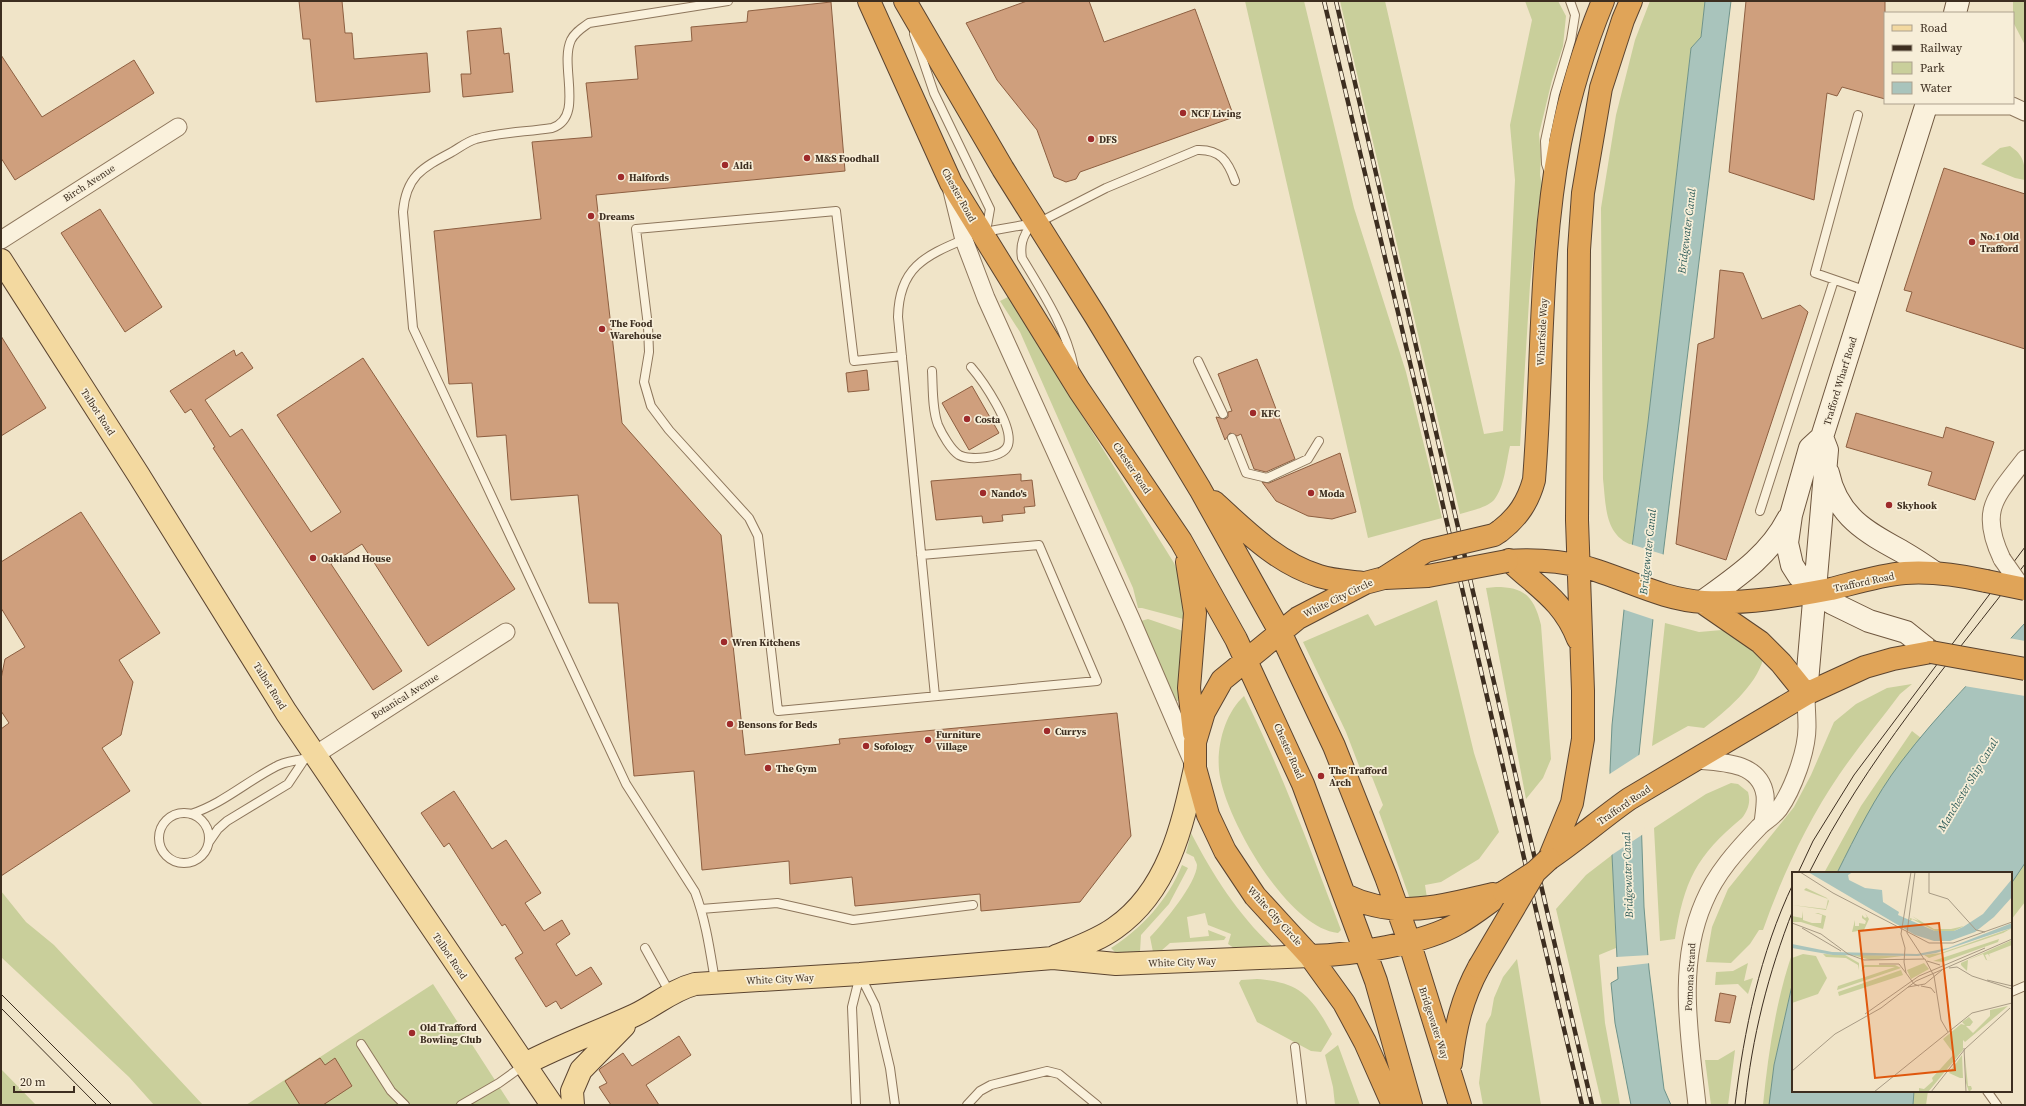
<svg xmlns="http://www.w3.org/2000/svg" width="2026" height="1106" viewBox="0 0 2026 1106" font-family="'Source Serif 4',serif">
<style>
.green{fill:#c9cf9b}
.water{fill:#a9c4bc;stroke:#6f938a}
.pier{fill:#f0e4c8}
.building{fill:#cf9f7d;stroke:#8d5f41}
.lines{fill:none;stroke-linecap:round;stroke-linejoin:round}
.lane-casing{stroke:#8d765c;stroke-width:10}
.street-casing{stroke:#8d765c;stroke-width:19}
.secondary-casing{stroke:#6f573f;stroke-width:24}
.primary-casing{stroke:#5b4430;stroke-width:24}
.highway-casing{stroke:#5b4430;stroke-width:24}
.lane{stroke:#faf1dc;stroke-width:8}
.street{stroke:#faf1dc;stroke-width:17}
.secondary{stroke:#faf1dc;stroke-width:22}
.primary{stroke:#f3d9a0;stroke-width:22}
.highway{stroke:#e0a458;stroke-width:22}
.tram{stroke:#3d2e20;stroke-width:1}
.rail-casing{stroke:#3d2e20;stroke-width:4.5}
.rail{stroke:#f7eed8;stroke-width:3;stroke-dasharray:9;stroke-linecap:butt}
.street-bridge-casing{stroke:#8d765c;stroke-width:19;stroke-linecap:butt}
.highway-bridge-casing{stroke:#5b4430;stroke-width:24;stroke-linecap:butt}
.street-bridge{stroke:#faf1dc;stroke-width:17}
.highway-bridge{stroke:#e0a458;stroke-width:22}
.poi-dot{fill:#9e2a2b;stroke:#f7eed8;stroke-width:1.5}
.labels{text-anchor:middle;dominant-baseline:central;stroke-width:3.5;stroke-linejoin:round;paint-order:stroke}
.poi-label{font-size:10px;font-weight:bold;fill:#3d2e20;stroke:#f7eed8;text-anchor:start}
.street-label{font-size:10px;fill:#3d2e20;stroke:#f7eed8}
.water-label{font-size:11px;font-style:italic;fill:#2f5d5a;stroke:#f7eed8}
.inset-road{fill:none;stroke:#a89b85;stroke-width:1}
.view{fill:#df570d;fill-opacity:0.15;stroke:#df570d;stroke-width:2}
.inset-edge{fill:none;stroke:#3d2e20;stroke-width:2}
</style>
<rect width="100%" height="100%" fill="#f0e4c8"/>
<path class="green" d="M1245,1H1304L1354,208L1406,372L1442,518L1368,538Z
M1340,1H1385L1484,434L1503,431L1515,180L1510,125L1532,20L1525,1H1558L1566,16L1563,46L1552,80L1539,134L1541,156L1540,175L1542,185L1539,203L1530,285L1520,446H1510C1506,463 1505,486 1494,500C1486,508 1470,511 1460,514Z
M1650,1H1705L1701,37L1691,48L1648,422L1632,545C1604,535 1606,504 1603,479L1601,208L1616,115L1635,40Z
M2013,1H2025V45L2013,22Z
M2010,146C2024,155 2025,164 2025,180L2015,178L1981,164L2000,148Z
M1008,297L1174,563L1180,577L1187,620L1142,608H1138L1133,588L1020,332L1000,301Z
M1496,587C1525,587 1534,597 1541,625L1551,759L1543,778L1526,799L1486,588Z
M1437,600L1474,753L1499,832L1479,859L1441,882L1425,885L1427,898L1410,899L1379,812L1383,805L1372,777L1361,771L1346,732L1303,642L1368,614L1375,626Z
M1148,619L1186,632L1178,701H1175L1141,621Z
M1665,623L1699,632L1722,630L1740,636L1763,659C1757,685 1724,713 1704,728L1688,726L1652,746Z
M1912,684L1900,694C1880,721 1858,747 1839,775C1807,822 1782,876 1763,930H1759L1750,944L1731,963L1706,962L1712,927L1728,889L1794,807L1811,775L1834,722L1856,704L1887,688Z
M1244,696C1282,772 1311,851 1341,930L1338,933C1288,928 1228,822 1220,777C1215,750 1224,714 1244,696Z
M1912,731L1921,738C1886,779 1861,825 1837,873H1824L1861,806Z
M1731,783L1738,784L1748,792C1751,802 1748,810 1742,818C1696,856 1684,881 1675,939L1660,941L1654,828L1706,794Z
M1191,833C1213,875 1238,915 1273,947L1237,950L1228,944L1231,934L1208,925L1205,913L1187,917L1190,938L1209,936L1208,930L1226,937L1224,940L1170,943L1161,951L1153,952L1150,937C1162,925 1197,883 1197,865C1197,863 1194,859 1194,857L1186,853Z
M1612,855L1616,948L1599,955L1605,1023L1620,1105H1602L1556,909L1586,875Z
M2025,863V902L2011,920V884Z
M1182,865L1188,868L1169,904L1141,935L1140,952L1117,954L1111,948C1142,928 1168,900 1182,865Z
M1,891L26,922L54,945L203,1105H154L129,1077L1,957Z
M1793,951V981L1774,1065L1769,1105H1763C1768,1054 1776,1000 1793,951Z
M1517,959L1541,1105H1483L1479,1083L1486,1024L1491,1015L1494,998L1503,977Z
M1748,963L1744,981L1753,978L1748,994L1738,984L1715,985L1716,972L1733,971Z
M1257,979C1301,982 1312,997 1332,1034L1321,1052L1311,1051L1257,1022L1239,983L1241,980Z
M433,984L511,1105H246Z
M1338,1045L1360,1105H1335L1333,1087L1325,1055Z
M1735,1050L1728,1105H1711L1705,1060H1718Z
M1,1069L36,1105H1Z
M1914,1091H1928L1926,1105H1913Z"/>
<path class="water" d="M1705,1H1731L1663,555L1653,619L1639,754L1644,907L1649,969L1664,1089L1671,1105H1631L1615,1023L1611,983L1618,979L1612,855L1610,770L1612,725L1624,610L1648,422L1691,48L1701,37Z
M2025,623V863L2011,884V873H1837C1856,835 1875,796 1901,762C1938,713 1983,669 2025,623Z
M1793,981V1091H1914L1913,1105H1769L1774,1065Z"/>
<path class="pier" d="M1630,544L1665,555L1655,620L1622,609Z
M2009,638L2025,641V696L1964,686Z
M1642,753L1645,833L1610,856L1608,775Z
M1650,955L1651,963L1616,967V957Z"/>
<path class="building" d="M299,1H342L345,33H352L354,59L427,53L430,92L316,102L310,39H303Z
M1027,1H1089L1104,42L1195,9L1234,117L1080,172L1076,179L1066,182L1054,177L1037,130L997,80L966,23Z
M1746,1H1885V99L1842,87L1837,96L1827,93L1814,200L1729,172Z
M831,2L845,171L596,195L622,423L721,535L745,755L840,744L839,739L1117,713L1131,836L1080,902L981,911L980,894L855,906L852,877L790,884L789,861L702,870L694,771L634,776L618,603H589L578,495L511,500L506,435L477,437L472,383L449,384L434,231L541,219L532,142L592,137L586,83L638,79L635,46L692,41L691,27L747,22L748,11Z
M501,28L504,54L509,53L513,92L463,97L461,74H471L467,31Z
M1,55L42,117L134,60L154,93L15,180L1,158Z
M1944,168L2025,194V349L1906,311L1912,292L1904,290Z
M100,209L162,307L125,332L61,233Z
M1720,270L1743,273L1762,319L1800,305L1808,312L1726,560L1676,544L1698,344L1714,338Z
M1,336L46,408L1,436Z
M234,350L236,356L242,352L253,368L205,400L230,437L242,429L311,532L341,512L277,415L363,358L515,589L428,646L362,544L331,564L402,671L373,690L213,448L215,447L191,409L185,413L170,391Z
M1257,359L1295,459L1266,472L1254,469L1241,434L1237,436L1230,433L1225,440L1216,417L1225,419L1228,417V412L1232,411L1218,374Z
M867,370L869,390L848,392L846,373Z
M972,386L999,433L969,450L942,403Z
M1856,413L1943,438L1946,427L1994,442L1975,500L1928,485L1932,472L1846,447Z
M1340,453L1356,512L1332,519L1308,516L1276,501L1262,482L1269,483Z
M1021,474V481L1032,480L1035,506L1024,507L1025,513L1002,515L1003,521L983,523L982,516L936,520L931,481Z
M81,512L160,633L119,660L133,682L121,735L102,748L130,791L1,876V729L9,723L1,711V679L5,659L25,647L1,608V562Z
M454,791L492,849L506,840L541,893L525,903L544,931L562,920L570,934L556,944L576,976L591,967L602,984L561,1009L556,1001L546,1007L515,958L523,953L505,924L502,926L449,843L444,847L421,813Z
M1720,993L1736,996L1730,1023L1715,1021Z
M679,1036L691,1055L646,1085L659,1105H611L599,1087L607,1083L599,1070L601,1068L623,1053L632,1066Z
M320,1058L325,1065L335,1058L352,1086L323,1105H300L285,1081Z"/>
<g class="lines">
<defs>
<path id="lane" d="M914,34L934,93L990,209L987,226L982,231
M1858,115L1815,273L1867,291
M1548,170L1546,164L1545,141L1555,94L1571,40L1575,15L1570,1
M984,232L1035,223
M902,356L854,361L836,211L636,229L648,326L649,352L644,382L651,406L669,430L749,518L758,536L778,711L1097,681L1039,545L921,555
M1198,361L1223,414
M1074,368C1066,328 1043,293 1022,258C1020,246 1022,237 1030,227L1106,188L1197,150C1220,149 1228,161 1235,181
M932,371C933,388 932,409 938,425C942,434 951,450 959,455C970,461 1004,458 1008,445C1014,426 983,381 971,367
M1232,438L1246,473L1267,478L1308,459L1319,441
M1760,511L1834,280
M935,696L898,317C899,268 924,256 965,239
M159 838a25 25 0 1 1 50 0a25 25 0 1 1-50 0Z
M191,814C222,804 246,782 275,767C286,760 301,761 313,756
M209,842L218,829L227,821L288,784L304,760
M701,909L777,903L853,920L973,905
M645,948L670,993
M860,975L875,1005L890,1068L895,1105
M715,981C710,951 706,921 695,892L626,784L413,328L403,212C406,176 422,168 452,152C459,148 468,141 476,139C500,132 527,132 552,128C585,117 559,66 571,40C575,32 582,28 589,23L728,1
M2011,992L2025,986
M361,1044L391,1091L405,1105
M1295,1047L1302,1105
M1987,1091L1997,1105
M461,1105L499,1083L524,1065
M856,1105L852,1007L860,975
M967,1105L980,1091L991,1085L1047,1071L1059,1074L1097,1105"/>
<path id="street" d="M1925,106H2012L2025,112
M952,191L964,240L986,298L1131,619L1194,765
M1,240L178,127
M2002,559C1979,510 1995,498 2025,459
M315,755L506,632
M1696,760C1722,762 1760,762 1765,795C1766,803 1764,814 1763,823
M1697,1105C1690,1038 1676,966 1704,902C1716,873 1737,850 1759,827C1765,821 1773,817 1779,809C1793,789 1807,751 1807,727C1807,716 1806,705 1806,694"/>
<path id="secondary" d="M1955,13L1958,1
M1822,437L1810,448L1791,515L1787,543L1792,565L1799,576L1815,592L1832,603L1869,621L1906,632L1931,652
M1828,473C1837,516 1866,532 1901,551C1913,558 1924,565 1935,573
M1702,602C1735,578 1769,556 1788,519
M1806,694L1827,450L1822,437L1927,103"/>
<path id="primary" d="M1,260L138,474L286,712L552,1105
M1054,957C1075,948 1097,941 1115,928C1168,891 1182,827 1195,768
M525,1064C561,1045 598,1032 635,1015C656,1005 672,990 695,984L860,974L1053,958L1116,964L1310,956
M573,1105L572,1091L581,1070L624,1026"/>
<path id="highway" d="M869,1L951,183L1079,390L1181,541L1236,639L1303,784L1376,981L1411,1105
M905,1L1003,169L1096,317L1200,489L1280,632L1334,746L1386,877L1409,941L1460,1105
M1214,502C1246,531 1277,563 1319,576C1334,581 1350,581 1365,583
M1500,531C1518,517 1528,502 1534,480C1543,368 1539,254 1560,143C1570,94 1584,47 1603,1
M1509,560C1538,588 1563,600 1578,639
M1507,561C1533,559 1560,561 1585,567C1625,578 1662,600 1704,602C1746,604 1789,597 1831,589C1855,583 1880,575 1905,573C1933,571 1959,575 1986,581
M1187,562L1195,613L1189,688L1194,733
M1384,578L1365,583L1298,618L1222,680L1204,712L1195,742V768L1208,815L1225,851L1255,896L1310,956L1344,1003L1365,1042L1393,1105
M1702,602L1760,642L1781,663L1806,694
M1549,859L1572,803L1583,739V691L1577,520L1579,250L1583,193L1601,88L1623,20L1631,1
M1549,859C1577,840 1602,818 1629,799L1806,694L1865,667L1893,659L1931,652
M1345,895C1397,920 1440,906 1493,894
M1310,956C1351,955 1424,944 1459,923C1475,914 1489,902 1504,892
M1451,1063C1455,1028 1462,998 1479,967"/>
</defs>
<use href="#lane" class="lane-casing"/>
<use href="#street" class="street-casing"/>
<use href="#secondary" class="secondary-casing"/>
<use href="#primary" class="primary-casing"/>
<use href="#highway" class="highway-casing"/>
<use href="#lane" class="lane"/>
<use href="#street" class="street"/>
<use href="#secondary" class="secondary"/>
<use href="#primary" class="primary"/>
<use href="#highway" class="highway"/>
<path class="tram" d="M1798,873L1813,841L1854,775L2025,547
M1809,873C1865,760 1949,663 2025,564
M1,994L112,1105
M1,1008L97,1105
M1735,1105C1744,1030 1760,953 1793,884
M1745,1105C1752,1037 1768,974 1793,910"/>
<defs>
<path id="rail" d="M1324,1L1416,388L1539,923L1582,1105
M1336,1L1592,1105"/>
</defs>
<use href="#rail" class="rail-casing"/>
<use href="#rail" class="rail"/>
<defs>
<path id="street-bridge" d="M2002,559L2023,589"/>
<path id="highway-bridge" d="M1384,578L1426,551L1494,535L1500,531
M1385,578L1428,576L1507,561
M1986,581L2025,589
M1931,652L2025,669
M1504,892L1535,872L1549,859
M1479,967L1535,872"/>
</defs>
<use href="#street-bridge" class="street-bridge-casing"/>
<use href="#highway-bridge" class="highway-bridge-casing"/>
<use href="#street-bridge" class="street-bridge"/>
<use href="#highway-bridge" class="highway-bridge"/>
</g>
<g class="poi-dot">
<circle cx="1183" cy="113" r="4"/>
<circle cx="1091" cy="139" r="4"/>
<circle cx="807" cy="158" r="4"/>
<circle cx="725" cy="165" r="4"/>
<circle cx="621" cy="177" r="4"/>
<circle cx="591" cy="216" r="4"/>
<circle cx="1972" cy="242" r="4"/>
<circle cx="602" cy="329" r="4"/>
<circle cx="1253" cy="413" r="4"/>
<circle cx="967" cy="419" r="4"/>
<circle cx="983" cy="493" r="4"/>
<circle cx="1311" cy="493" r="4"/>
<circle cx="1889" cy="505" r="4"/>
<circle cx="313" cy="558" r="4"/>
<circle cx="724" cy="642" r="4"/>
<circle cx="730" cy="724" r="4"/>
<circle cx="1047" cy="731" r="4"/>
<circle cx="928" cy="740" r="4"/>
<circle cx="866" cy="746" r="4"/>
<circle cx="768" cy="768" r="4"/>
<circle cx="1321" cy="776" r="4"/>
<circle cx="412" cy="1033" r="4"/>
</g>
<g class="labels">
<g class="poi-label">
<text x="1191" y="113">NCF Living</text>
<text x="1099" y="139">DFS</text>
<text x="815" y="158">M&amp;S Foodhall</text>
<text x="733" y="165">Aldi</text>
<text x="629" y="177">Halfords</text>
<text x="599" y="216">Dreams</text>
<text x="1980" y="236">No.1 Old<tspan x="1980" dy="12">Trafford</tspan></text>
<text x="610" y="323">The Food<tspan x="610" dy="12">Warehouse</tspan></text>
<text x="1261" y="413">KFC</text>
<text x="975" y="419">Costa</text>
<text x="991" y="493">Nando's</text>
<text x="1319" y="493">Moda</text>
<text x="1897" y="505">Skyhook</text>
<text x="321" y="558">Oakland House</text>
<text x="732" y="642">Wren Kitchens</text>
<text x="738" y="724">Bensons for Beds</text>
<text x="1055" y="731">Currys</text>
<text x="936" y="734">Furniture<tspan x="936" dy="12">Village</tspan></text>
<text x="874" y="746">Sofology</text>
<text x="776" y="768">The Gym</text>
<text x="1329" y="770">The Trafford<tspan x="1329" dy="12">Arch</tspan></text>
<text x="420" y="1027">Old Trafford<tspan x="420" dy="12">Bowling Club</tspan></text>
</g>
<g class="street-label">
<text transform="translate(89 183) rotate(-33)">Birch Avenue</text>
<text transform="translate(959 195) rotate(61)">Chester Road</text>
<text transform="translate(1542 332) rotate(-87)">Wharfside Way</text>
<text transform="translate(1840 381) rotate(-73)">Trafford Wharf Road</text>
<text transform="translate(98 412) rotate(57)">Talbot Road</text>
<text transform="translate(1132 468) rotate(56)">Chester Road</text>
<text transform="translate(1864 582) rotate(-12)">Trafford Road</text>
<text transform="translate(1338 598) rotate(-26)">White City Circle</text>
<text transform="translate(270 686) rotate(58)">Talbot Road</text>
<text transform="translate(405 696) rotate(-32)">Botanical Avenue</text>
<text transform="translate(1289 751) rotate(66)">Chester Road</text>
<text transform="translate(1624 805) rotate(-34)">Trafford Road</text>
<text transform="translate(1275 916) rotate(48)">White City Circle</text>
<text transform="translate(450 956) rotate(56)">Talbot Road</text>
<text transform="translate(1182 962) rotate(-2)">White City Way</text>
<text transform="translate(1690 977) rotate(-87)">Pomona Strand</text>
<text transform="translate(780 979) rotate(-3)">White City Way</text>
<text transform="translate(1434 1023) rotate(72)">Bridgewater Way</text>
</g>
<g class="water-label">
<text transform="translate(1687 231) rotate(-83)">Bridgewater Canal</text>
<text transform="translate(1648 552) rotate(-84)">Bridgewater Canal</text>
<text transform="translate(1968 785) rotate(-59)">Manchester Ship Canal</text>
<text transform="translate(1628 875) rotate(-92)">Bridgewater Canal</text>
</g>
</g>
<g transform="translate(1792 872)">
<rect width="220" height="220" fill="#f0e4c8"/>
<path d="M14,16L35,26L37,29L34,38L0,33L34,37L36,27L12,18ZM11,39V48L20,51H29L30,43L23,41H26L34,44L31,57L9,50H0V44L10,46ZM73,41L77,47L72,58L60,60L63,48V54H67V51L73,52L74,49L70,46V43L73,46L75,45ZM120,44L142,57H159L172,54L162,59H143L120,47L118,50V46L127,49ZM220,56L211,61L137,86L132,83L149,81ZM207,67L206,70L151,90L141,89ZM220,68V73L197,82L198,85L196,82L193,83L195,88L202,89L194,88L191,82L176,88L175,99L169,93V91ZM11,82L24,84L35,106L26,122L0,131V86ZM31,82L53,83L67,91V98L66,93L54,86L34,85ZM60,83H73L110,84L79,88ZM132,91L137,97L119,107L115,98ZM72,93H103L109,96L45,118L46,114L103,95H73L69,100ZM109,98L111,103L47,124L46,120ZM216,134L173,170L171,168V178L136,220H127V216L132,217L141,209L140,206L162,182L151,167L169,152L173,153L170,150L177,145L181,150L178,154H174L181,161L198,144V138ZM170,183L171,206H168L157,201ZM173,184L176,214H179L180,217L177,220L174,211Z" fill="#c9cf9b"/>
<path d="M16,0H61L56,3L57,8L73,16L90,18L91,30L107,40L106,43L143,59H162L171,55L191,42L220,7V25L202,45L183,60L158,69H142L123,63ZM220,51V56L210,59L144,81L126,84L41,83L0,76V72L40,80L125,82L156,76Z" fill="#a9c4bc"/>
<path class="inset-road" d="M8,0L41,21L137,71H161L220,50M119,0L109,62L113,76L112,90L114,101L122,112L127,114M123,0L115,61L132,87M137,0V21L156,27L184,58L193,60M0,51L29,62L56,82L72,88L133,87L142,104M10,56L49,79M135,89L148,93M87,92H107L114,101M157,96L165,95L180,104L220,117M142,104L149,148L156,160M195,108L220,114M129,114L139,116L143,121M116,115L133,112L150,98M73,142L127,104L193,76M172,176L174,220M0,199L43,162L89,136L124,109L220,67M82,220L180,141L220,131M139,220L173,177L218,136"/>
<path class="view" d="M147,51L163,198L83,206L67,59Z"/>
<rect width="220" height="220" class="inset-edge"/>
</g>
<rect width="2026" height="1106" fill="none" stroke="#3d2e20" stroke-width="4"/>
<rect x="1884" y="12" width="130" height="92" fill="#f7eed8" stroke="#ada18e"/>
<rect x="1892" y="25" width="20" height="6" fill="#f3d9a0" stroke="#ada18e"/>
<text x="1920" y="32" font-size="12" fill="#3d2e20">Road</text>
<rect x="1892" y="45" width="20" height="6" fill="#3d2e20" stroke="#ada18e"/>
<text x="1920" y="52" font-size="12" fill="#3d2e20">Railway</text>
<rect x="1892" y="62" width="20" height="12" fill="#c9cf9b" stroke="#ada18e"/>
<text x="1920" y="72" font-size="12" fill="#3d2e20">Park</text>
<rect x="1892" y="82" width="20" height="12" fill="#a9c4bc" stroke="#ada18e"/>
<text x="1920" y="92" font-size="12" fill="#3d2e20">Water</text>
<path d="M14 1086v6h60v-6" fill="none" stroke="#3d2e20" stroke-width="2"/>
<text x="20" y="1086" font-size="12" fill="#3d2e20" stroke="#f7eed8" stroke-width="3" paint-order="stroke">20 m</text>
</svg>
